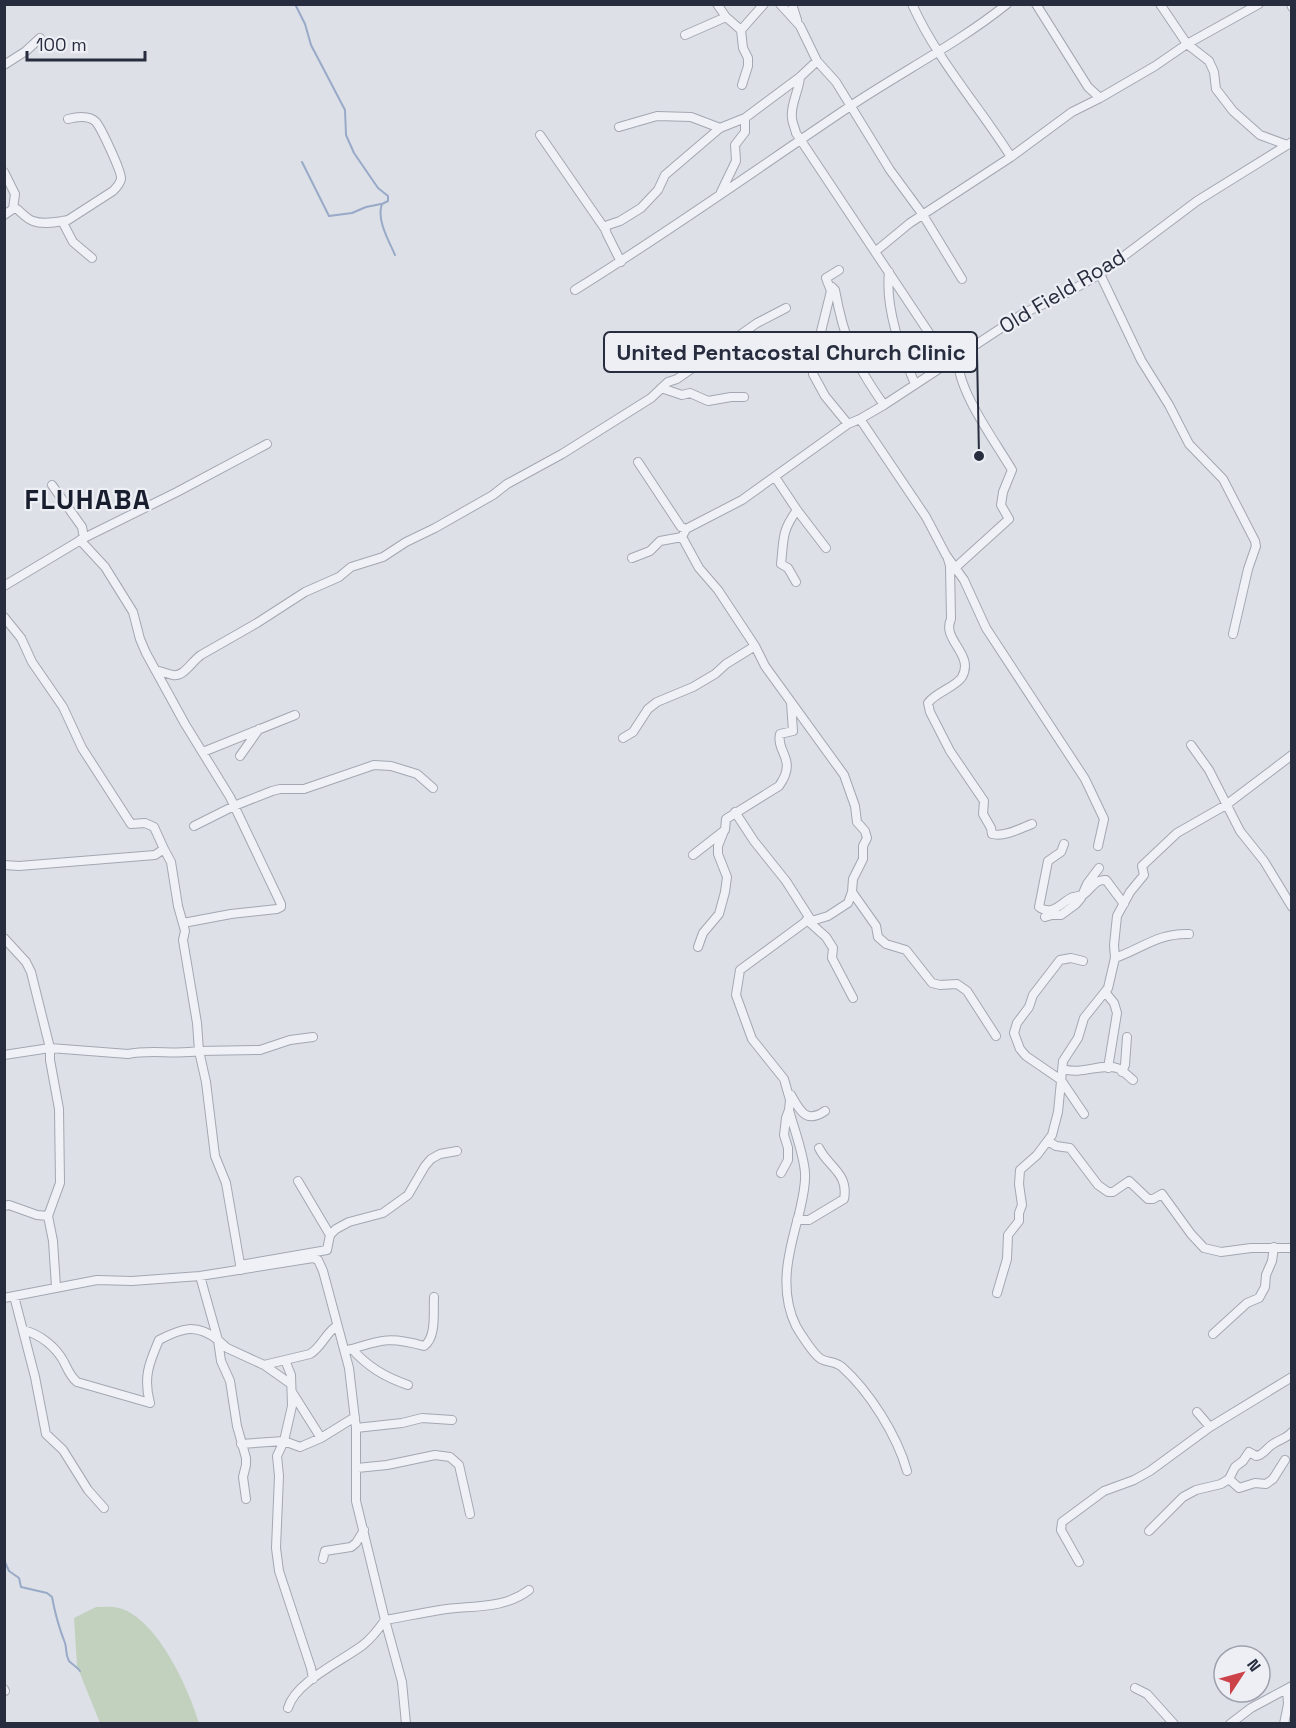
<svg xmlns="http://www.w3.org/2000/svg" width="1296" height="1728" viewBox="0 0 1296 1728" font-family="'Space Grotesk',sans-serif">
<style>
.green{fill:#c1d1be}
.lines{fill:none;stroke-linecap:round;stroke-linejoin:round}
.stream{stroke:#98aac8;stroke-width:2}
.minor-casing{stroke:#a3a7b1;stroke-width:10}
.minor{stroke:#f0f1f6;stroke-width:8}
.labels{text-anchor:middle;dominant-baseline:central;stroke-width:4.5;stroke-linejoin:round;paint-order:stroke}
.street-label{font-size:21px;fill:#272d3e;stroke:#edeff5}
.district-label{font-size:27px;font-weight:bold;letter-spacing:1.5px;fill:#191e2e;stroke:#edeff5}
.leader{fill:none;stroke:#272d3e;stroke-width:2}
.callout-dot{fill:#272d3e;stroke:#edeff5;stroke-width:2}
.callout{fill:#edeff5;stroke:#272d3e;stroke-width:2}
.callout-label{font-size:22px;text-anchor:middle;font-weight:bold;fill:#272d3e}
</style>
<rect width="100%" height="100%" fill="#dde0e7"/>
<path class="green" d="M96,1607C103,1607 113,1606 119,1608C157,1618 189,1689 199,1723H100L77,1666L74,1618Z"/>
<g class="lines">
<path class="stream" d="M295,4L305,24L311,45L345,110L346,135L354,153L378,188L388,196V201L382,204C376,219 389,241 395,255
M302,162L329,216L352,213L366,207L381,204
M4,1560L9,1571L19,1578L21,1587L47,1593L52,1597C55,1613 59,1628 65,1643C67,1649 65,1654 69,1661C72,1664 77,1667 80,1671"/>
<defs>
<path id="minor" d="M717,4L726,17L741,30
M780,4L800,26L817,61L836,82L890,170L923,215L962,279
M792,4L797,20
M1036,4L1088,87L1100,98L1155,66L1187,44L1259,4
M1160,4L1187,44L1209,61L1214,72L1216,89L1233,111L1260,135L1287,145
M1291,4L1292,7
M685,35L726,17
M4,65L26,51L40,38
M800,77C799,91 790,105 792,118C792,122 795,128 796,133L949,363
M742,85L748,66V58L743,48L741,30L764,4
M619,127L657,116L691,117L720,128
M540,135L605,229
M1011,157L1072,112L1100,98
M4,172L15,194L13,209L4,215
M721,192L736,161L735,145L745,132V118L800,77L817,61
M13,209H17C22,213 27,219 33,221C43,225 58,222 68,220L113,191C116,188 120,184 121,179C122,172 101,128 96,122C89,115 76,117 68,119
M62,221L73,242L92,258
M876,251L910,223L1011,157C979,106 937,60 912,4
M621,262L607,234L605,229L608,225L620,221L641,208L658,190L665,175L720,128L745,118
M839,270L826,278L831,291L814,360L813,374L825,396L848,424
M889,272C885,309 901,351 915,384
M1100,274L1141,360L1169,405L1189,444L1223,479L1255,541L1256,546L1248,569L1233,634
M832,287L835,290C844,340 855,364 884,405
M575,290C667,233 754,171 843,111C897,74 956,45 1007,4
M661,388L682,395L690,393L708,401L731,397H744
M860,419L926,517L946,555L964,580L986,628L1085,779L1104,819L1098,846
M638,462L681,527L686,529
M775,477L797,510C781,532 784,539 781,564L788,568L796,582
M52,485L82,527L84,538
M797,510L826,548
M682,537L686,529L742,500L848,424L860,419L884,405L1024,313L1065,294L1100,274L1197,201L1292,142
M682,537L699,568L718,590L755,646L765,666L844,775L855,806L857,822L865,831L867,838L863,846V859L853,879L852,892L848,903L828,916L815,920H807
M80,540L105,567L133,612L140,639L146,653L185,724L230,797L281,904V907L277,909L231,914L183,923
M632,558L650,551L660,541L682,537
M948,559L950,566L951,619C941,640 975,654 962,677C956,687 936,692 928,703L930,712L950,751L984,801L983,814L991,828L992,834C1005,837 1019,829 1032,824
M956,567L1009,519L1001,505L1003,492L1012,470C995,441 956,389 958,357
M4,586L84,538L177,492L267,444
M4,617L21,638L32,662L63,707L82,748L131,824L145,823L154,827L164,849L155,855L19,866L4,865
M158,671C163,672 168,674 173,675C184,677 192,661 201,655L257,623L305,592L339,577L351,567L383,557L406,542L435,528L493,495L507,484L562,454L651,398L668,382L677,379L757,323L786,308
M623,738L633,732L648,709L657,702L693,687L715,674L726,664L755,646
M1191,745L1209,770L1240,831L1264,861L1292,907
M203,752L295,715
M240,756L259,729
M735,812L754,841L786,881L809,917L804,923L740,970L736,995L752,1039L784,1079L790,1100L789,1110C794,1129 804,1155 805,1173C806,1186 802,1201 799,1214C789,1251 778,1289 796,1326C800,1333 814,1355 821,1359C828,1363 835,1361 842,1367C869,1391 897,1435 907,1471
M194,826L234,806L272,791L280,789H304L374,765L391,766L417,774L433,788
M1064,844L1061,852L1048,861L1039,907C1053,917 1061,902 1073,897C1075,897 1081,895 1083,895C1092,889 1094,879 1106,880L1124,904
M164,849L171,862L178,906L185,931L183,940L197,1023L199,1051L260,1050L290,1040L313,1037
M693,855L725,830L726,819L779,786C798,759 776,753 780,734L793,731L791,703
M852,892L876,926L878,937L886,944L906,950L932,983L940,985L957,984L967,991L996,1036
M1045,917L1052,915H1061L1076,904L1081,898L1087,884L1099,868
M807,920L826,937L833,948L832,958L853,998
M4,938L26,962L31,972L50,1048L128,1054C151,1049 175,1055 199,1051L206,1082L215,1156L226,1183L241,1270
M698,947L703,933L719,914L725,892L727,877L718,854V846L724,831
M1115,958C1143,948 1158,933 1189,934
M1083,961L1071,958L1060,960L1033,995L1029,1007L1017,1023L1014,1033L1020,1049L1026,1056L1061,1080L1084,1114
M1105,992L1114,1003L1117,1013L1108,1068
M4,1055L50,1048V1060L59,1109L60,1183L48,1216L53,1241L56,1287
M1063,1069C1082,1075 1101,1063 1117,1068C1123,1070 1129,1077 1133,1080
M1122,1072L1125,1065L1127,1037
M791,1095C800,1111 806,1124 825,1111
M1048,1141L1056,1146L1070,1148L1098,1185L1108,1192H1113L1129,1181L1148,1199H1153L1162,1194L1191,1234L1204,1248L1221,1252L1251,1248H1292
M781,1173L788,1160V1148L784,1135L786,1118L789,1110
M298,1181L330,1235
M4,1206L9,1205L37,1215L48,1216
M797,1220H809L844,1199C849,1173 828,1167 819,1148
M240,1265L327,1250L330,1235L336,1229L349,1222L383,1213L408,1195L425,1166L431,1159L440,1154L457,1151
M200,1276L218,1340L227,1348L264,1365L310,1354C322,1347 326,1332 337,1326
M997,1293L1007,1259L1008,1235L1019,1221V1213L1022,1205L1019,1184L1020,1170L1037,1155L1052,1135L1058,1112L1063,1061L1078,1038L1084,1018L1108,988L1115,958L1114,945L1117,916L1130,892L1144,875L1142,866L1177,833L1226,805L1292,755
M14,1296L35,1377L46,1434L63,1450L88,1490L104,1508
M4,1298L97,1280L132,1281L200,1276L313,1258L318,1260L323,1271L349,1368L356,1428V1501L385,1620L402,1682L406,1724
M23,1330C40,1334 56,1347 64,1362C68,1370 70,1376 77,1382L150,1403
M1213,1334L1247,1303L1259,1298L1265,1287L1266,1275L1272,1261L1274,1247
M352,1349C383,1339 392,1337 424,1346C437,1337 433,1311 434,1297
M347,1350L352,1349C368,1367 385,1377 408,1385
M285,1360L291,1375L292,1406L284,1441L277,1456L279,1476L276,1548L279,1571L311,1668L313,1679
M264,1365L291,1384
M292,1392L321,1438
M150,1403C143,1378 149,1363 159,1340C182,1328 196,1323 218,1340L221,1361L230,1381L237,1426L246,1458V1465L243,1477L246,1499
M1197,1412L1210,1427
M356,1428L402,1423L422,1418L452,1420
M241,1444L284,1441L300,1447L321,1438L355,1417
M357,1468L387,1465L435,1455L450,1457L459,1465L470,1514
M1229,1479L1239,1488L1255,1483L1266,1484L1273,1479L1285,1460
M1149,1531L1183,1497L1196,1490L1221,1484L1229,1479L1235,1467L1243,1461L1249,1452L1256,1456C1264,1455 1266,1448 1273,1444C1280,1439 1286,1439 1292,1432
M323,1559L325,1551L351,1547L356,1543L364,1530
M1079,1562L1061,1530L1062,1522L1104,1491L1134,1480L1150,1471L1210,1427L1292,1377
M1135,1688L1147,1694L1174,1724
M4,1689L5,1691
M288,1708C295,1682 342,1661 363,1645C372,1638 378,1630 385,1620C403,1617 421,1613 440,1610C471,1605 503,1610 529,1590
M1230,1724L1251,1708L1292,1686
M1284,1724L1288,1704L1287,1689"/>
</defs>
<use href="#minor" class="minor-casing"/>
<use href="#minor" class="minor"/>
</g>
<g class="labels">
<g class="street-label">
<text transform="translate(1062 291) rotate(-31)">Old Field Road</text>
</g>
<g class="district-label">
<text x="88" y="499">FLUHABA</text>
</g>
</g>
<path class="leader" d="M979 456L977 352"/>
<circle class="callout-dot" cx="979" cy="456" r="6"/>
<rect class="callout" x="604" y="332" width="373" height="40" rx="6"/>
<g class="callout-label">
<text x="791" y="360">United Pentacostal Church Clinic</text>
</g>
<rect width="1296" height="1728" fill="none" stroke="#272d3e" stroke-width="12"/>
<g transform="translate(1242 1674) rotate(54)"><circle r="28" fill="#edeff5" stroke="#9ea1ac" stroke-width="1.5"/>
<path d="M0-4.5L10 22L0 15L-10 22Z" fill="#cd4148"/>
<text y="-9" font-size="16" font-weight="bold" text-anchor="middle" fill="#272d3e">N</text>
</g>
<path d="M27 51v9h118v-9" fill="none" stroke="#272d3e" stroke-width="3"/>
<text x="36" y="51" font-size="18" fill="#272d3e" stroke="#edeff5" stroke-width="4.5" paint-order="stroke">100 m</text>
</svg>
